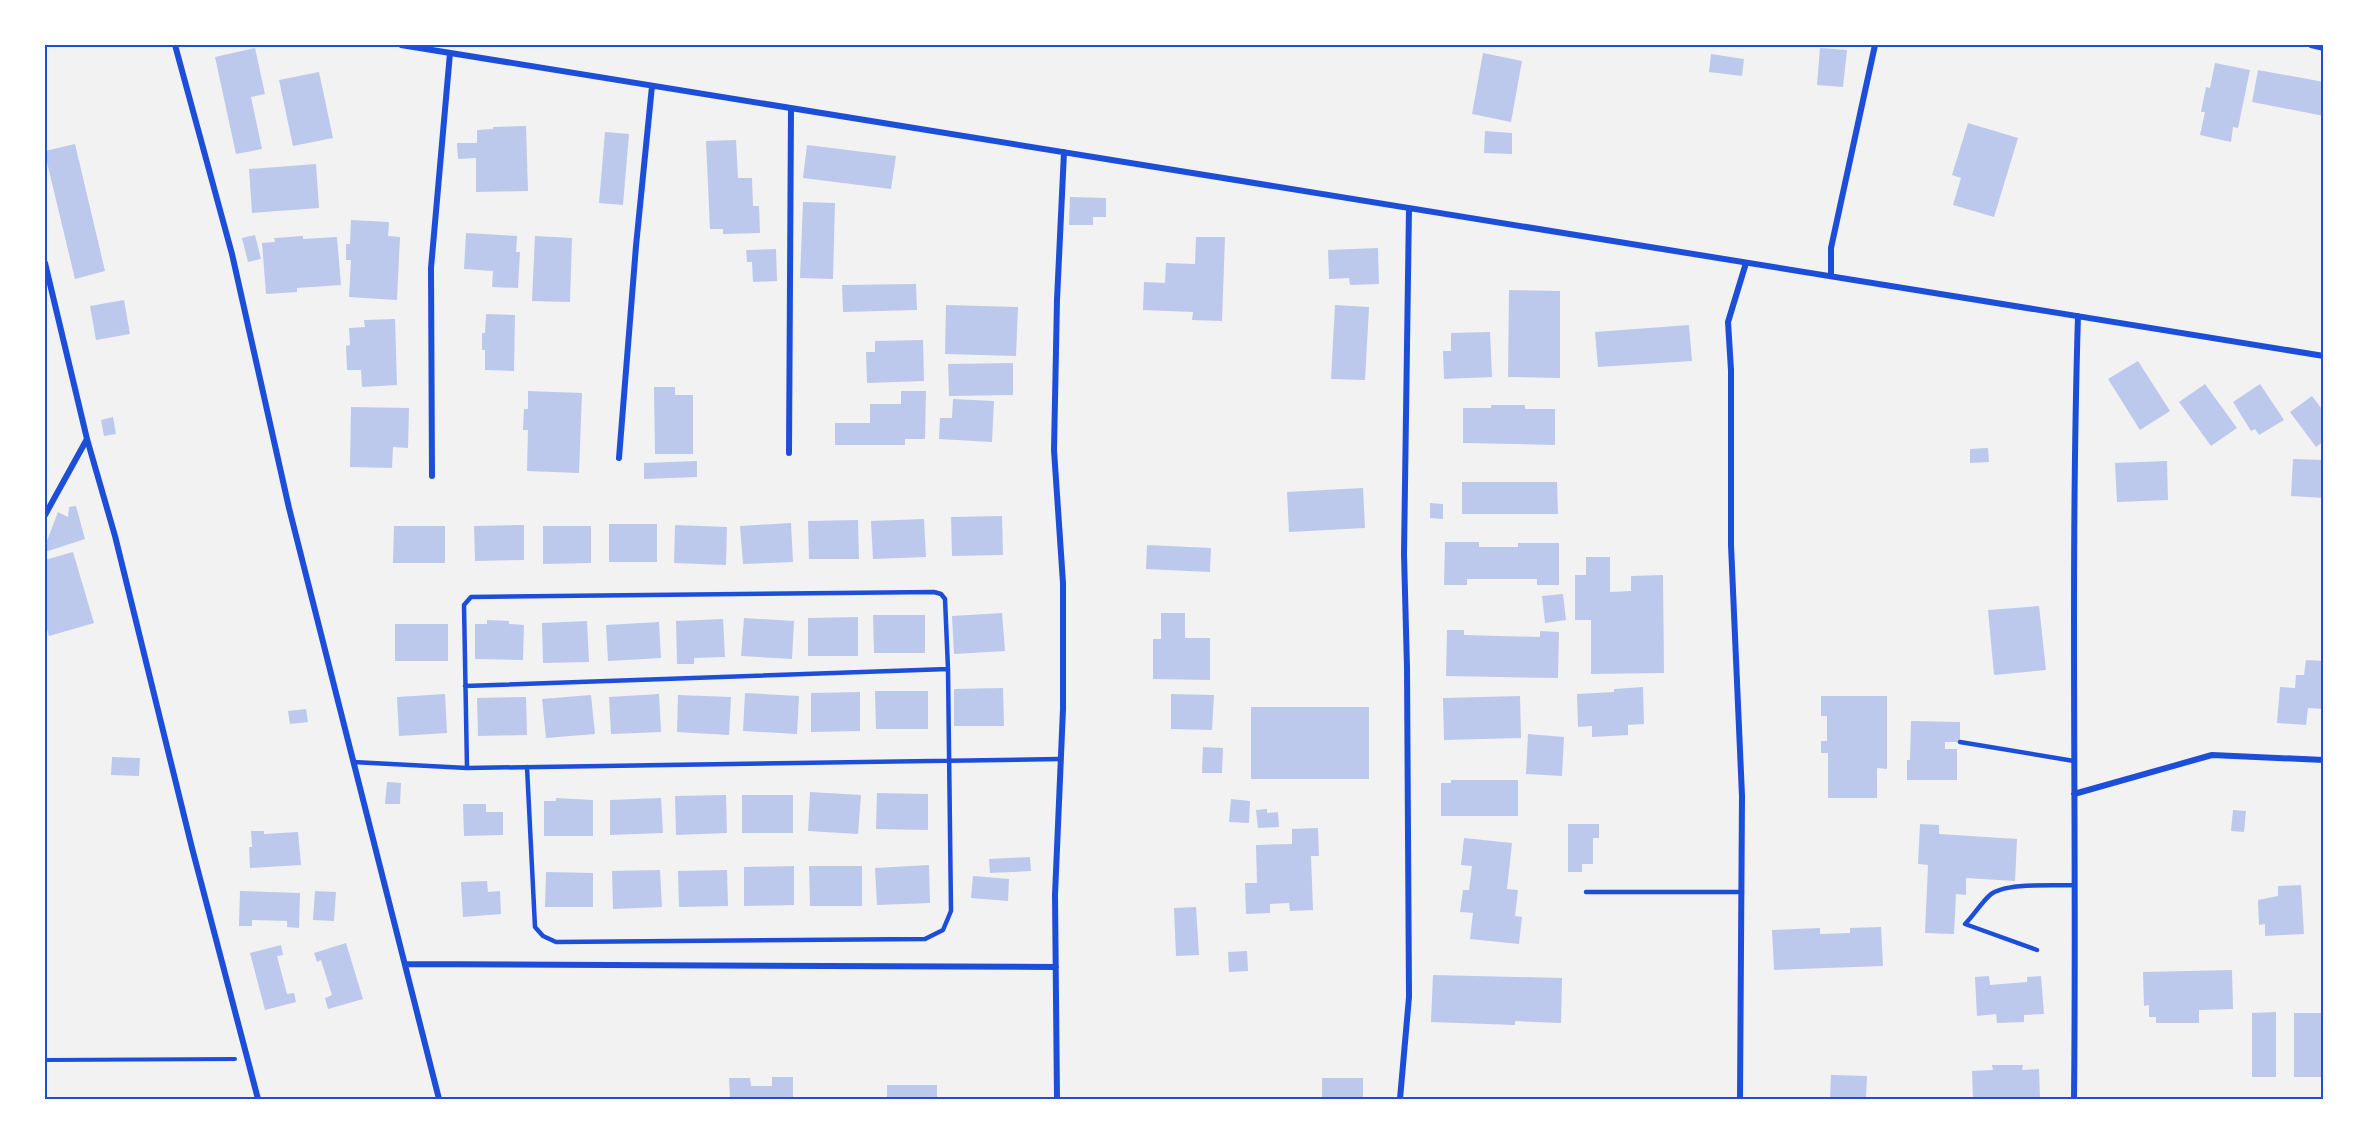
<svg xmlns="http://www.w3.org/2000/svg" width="2369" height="1144" viewBox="0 0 2369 1144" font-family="'Roboto Condensed',sans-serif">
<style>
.building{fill:#bdc9ec}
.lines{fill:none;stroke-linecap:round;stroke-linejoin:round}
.path{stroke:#1d4ed8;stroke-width:4}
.service{stroke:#1d4ed8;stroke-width:4.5}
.minor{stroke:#1d4ed8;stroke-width:6}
.neatline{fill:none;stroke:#1d4ed8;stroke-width:2}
</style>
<rect width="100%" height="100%" fill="#f2f2f2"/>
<path class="building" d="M255,48L265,94L251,97L262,149L236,154L215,57Z
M1820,48L1847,50L1843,87L1817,85Z
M1483,53L1522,61L1511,122L1472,114Z
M1711,54L1744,59L1742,76L1709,72Z
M2215,63L2250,70L2238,128L2233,127L2231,142L2200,135L2205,112H2201L2206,87L2210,88Z
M2258,70L2324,82V116L2252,102Z
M319,72L333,138L293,146L279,80Z
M1968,123L2018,138L1994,217L1953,205L1961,178L1952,175Z
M526,126L528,191L476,192V158L458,159L457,143H477V130L493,129V127Z
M1485,131L1512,133V154L1484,153Z
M605,132L629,134L623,205L599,203Z
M736,140L738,178H752L753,206H759L760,233L723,234V229H710L706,141Z
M75,144L105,271L75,279L45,154V151Z
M807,145L896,156L891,189L803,178Z
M316,164L319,208L252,213L249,169Z
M1070,197L1106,198V217H1093V225H1069Z
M803,202L835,203L833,279L800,278Z
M351,220L389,222L388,236L400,237L397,300L349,297L351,260H346V244H350Z
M466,233L517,236L516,252H520L518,288L492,287L493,271L464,269Z
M255,235L261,259L248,262L242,238Z
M303,236V239L337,237L341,285L297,288V292L266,294L262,243L275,242L274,238Z
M535,236L572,238L570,302L532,301Z
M1196,237H1225L1222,321L1192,320L1193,312L1143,310L1144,282L1165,283L1166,263L1195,264Z
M1378,248L1379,284L1350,285L1349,278L1329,279L1328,250Z
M776,249L777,281L753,282L752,262H747L746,250Z
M916,284L917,310L843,312L842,285Z
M1509,290L1560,291V378L1508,377Z
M124,300L130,334L96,340L90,306Z
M946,305L1018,307L1016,356L945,354Z
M1335,305L1369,307L1365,380L1331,379Z
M486,314L515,315L514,371L485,370V350H482V333H485Z
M395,319L397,385L362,387L361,370H347L346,346L350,345L349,328L365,327L364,320Z
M1689,325L1692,361L1598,367L1595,332Z
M1490,332L1492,377L1444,379L1443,351H1451V333Z
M923,340L924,381L867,383L866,352H875V341Z
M2138,361L2170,411L2140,430L2108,379Z
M1013,363V395L949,396L948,364Z
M2205,384L2237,428L2211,446L2179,402Z
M2260,384L2284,420L2259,435L2255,429L2251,431L2233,402Z
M654,387H675V395H693V454H655Z
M528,391L582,393L579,473L527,471L528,430H523L524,409H528Z
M901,391H926L925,439H905V445H835V423H870V404H901Z
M2312,396L2324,412V441L2316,447L2290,412Z
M953,399L994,401L992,442L939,439L940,418H952Z
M1491,405H1525V409H1555V445L1463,443V408H1491Z
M351,407L409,408L408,448L393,447L392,468L350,467Z
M113,417L116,434L104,436L101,420Z
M1988,448L1989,462L1970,463V449Z
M2293,459L2324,460V498L2291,496Z
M697,461V477L644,479V463Z
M2167,461L2168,500L2117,502L2115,463Z
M1462,482H1557L1558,514H1462Z
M1363,488L1365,528L1289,532L1287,492Z
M1430,503L1443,504V519L1430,518Z
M76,506L85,539L45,552V546L58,512L68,517L69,507Z
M1002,516L1003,555L952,556L951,517Z
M924,519L926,557L873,559L871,521Z
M858,520L859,559H809L808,521Z
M791,523L793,562L743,564L740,526Z
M609,524H657V562H609Z
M524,525V560L475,561L474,526Z
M675,525L727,527L726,565L674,563Z
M394,526H445V563H393Z
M543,526H591V563L543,564Z
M1445,542H1479V547H1518V543H1559V585H1537V579H1467V585H1444Z
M1147,545L1211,548L1210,572L1146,569Z
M73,552L94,623L49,636L45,622V560Z
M1586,557H1610V592L1631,591V576L1663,575L1664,673L1591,674V620H1575V575H1586Z
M1563,594L1566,620L1545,623L1542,596Z
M2039,606L2046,670L1994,675L1988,610Z
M1002,613L1005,651L954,654L952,616Z
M1161,613H1185V638H1210V680L1153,679V639H1161Z
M873,615H925V653H874Z
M858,617V656H808V618Z
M744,618L794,621L792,659L741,656Z
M723,619L725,657L694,658V664H677L676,621Z
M487,620L509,621V624L524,625L523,660L475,659V624H487Z
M587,621L589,662L543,663L542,623Z
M659,622L661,658L608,661L606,625Z
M395,624H448V661H395Z
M1447,630H1464V635L1540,637V631L1559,632L1558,678L1446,676Z
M2306,660L2324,661V709L2308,708L2306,725L2277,723L2280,687L2295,688L2296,675H2304Z
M1643,687L1644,724L1628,725V735L1592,737V726L1578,727L1577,694L1614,692V689Z
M1003,688L1004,726H954V689Z
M875,691H928V729H876Z
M860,692V731L811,732V693Z
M745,693L799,696L797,734L743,731Z
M445,694L447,733L399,736L397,697Z
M659,694L661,732L611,734L609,697Z
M1171,694L1214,695L1212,730L1171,729Z
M591,695L595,734L546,738L542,699Z
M678,695L731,697L729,735L677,732Z
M1520,696L1521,738L1444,740L1443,698Z
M1821,696H1887V769L1877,768V798H1828V753H1821V741H1827V716H1821Z
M526,697L527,735L478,736L477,698Z
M1251,707H1369V779H1251Z
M306,709L308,722L290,724L288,711Z
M1911,721L1960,722V742H1945V749H1957V780H1907V760H1910Z
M1528,734L1564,737L1562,776L1526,774Z
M1203,747L1223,748L1222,773H1202Z
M112,757L140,758L139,776L111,775Z
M1451,780H1518V816H1441V783H1451Z
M387,782L401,783L400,804H385Z
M810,792L861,795L858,834L808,831Z
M877,793L928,794V830L876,829Z
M726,795L727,833L676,835L675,796Z
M742,795H793V833H742Z
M556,798L593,800V836H544V801H556Z
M661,798L663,833L610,835V800Z
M1231,799L1250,801L1249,823L1229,822Z
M463,804H486V812H503V835L464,836Z
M1267,809V813L1278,812L1279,827L1258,828L1256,810Z
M2233,810L2246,811L2244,832L2231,831Z
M1568,824H1599V838H1593V864H1582V872H1568Z
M1920,824L1939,825V834L2017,839L2015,881L1966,878V895L1956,894L1954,934L1925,933L1928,865L1918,864Z
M1318,828L1319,856H1311L1313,910L1290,911L1289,903L1270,904V913L1246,914L1245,883H1257L1256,845L1292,844V829Z
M251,831H264V834L298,832L301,865L250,868L249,847H252Z
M1464,838L1512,843L1507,889L1518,890L1515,916L1522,917L1519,944L1470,939L1473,913L1460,912L1463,890H1469L1472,866L1461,865Z
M1030,857L1031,871L990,873L989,859Z
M929,865L930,903L877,905L875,868Z
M794,866V905L744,906V867Z
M809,866H862V906H810Z
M660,870L662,907L613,909L612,871Z
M727,870L728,906L679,907L678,871Z
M546,872L593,873V907H545Z
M973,876L1009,879L1008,901L971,898Z
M487,881L488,892L500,891L501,914L463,917L461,882Z
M2301,885L2304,934L2265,936V924L2259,925L2258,900L2278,896V886Z
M240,891L300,893L299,928L287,927V921L252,920V926H239Z
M315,891L336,892L334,921L313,920Z
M1196,907L1199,955L1176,956L1174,908Z
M1881,927L1883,966L1774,970L1772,930L1820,928V934L1850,933V928Z
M346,943L363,999L328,1009L325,998L332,995L321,960L317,962L314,953Z
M281,945L283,955L277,956L287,994L294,993L296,1002L265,1010L250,953Z
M1247,951L1248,971L1229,972L1228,952Z
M2232,970L2233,1009L2199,1010V1023H2156V1017H2149V1005L2144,1006L2143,972Z
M1433,975L1562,978L1561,1023L1515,1021V1025L1431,1022Z
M1989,976L1990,985L2027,982V977L2041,976L2044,1014L2024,1015V1022L1997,1023L1996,1014L1977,1016L1975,977Z
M2276,1012V1077H2252V1013Z
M2294,1013H2321V1077H2294Z
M1992,1065H2023L2022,1070L2039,1069L2040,1099H1973L1972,1071L1993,1070Z
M1831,1075L1867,1076L1866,1099H1830Z
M772,1077H793V1099H730L729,1078H750L751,1086H772Z
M1322,1078H1363V1099H1322Z
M887,1085H937V1099H887Z"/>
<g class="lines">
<path class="path" d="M45,1060L235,1059"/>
<path class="service" d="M465,686L948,669
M1960,742L2074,761
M353,762L467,768L1060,759
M467,768L464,605L471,597L934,592L941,594L945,599L948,669L951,911L943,930L925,939L556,942L543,936L535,927L527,767
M1586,892H1742
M2037,950L1965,924C1974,915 1981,903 1990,895C2005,882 2055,886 2075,885"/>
<path class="minor" d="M175,45L232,254L289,508L439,1099
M401,45L2324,356
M2311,45L2324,48
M45,263L87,439L115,536L192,848L258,1099
M1831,276V248L1875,45
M789,453L791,108
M619,458L636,246L652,86
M432,476L431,268L450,53
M45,515L87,439
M2074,794L2212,755L2324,760
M406,964L1056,967
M1057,1099L1055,895L1063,709V583L1054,450L1057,300L1064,152
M1400,1099L1409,997L1407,668L1404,554L1409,208
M1740,1099L1742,796L1731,545V370L1728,322L1746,263
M2074,1099C2077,838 2070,577 2078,316"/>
</g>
<rect width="2369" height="1144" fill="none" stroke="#ffffff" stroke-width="93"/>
<rect x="46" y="46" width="2276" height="1052" class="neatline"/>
</svg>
